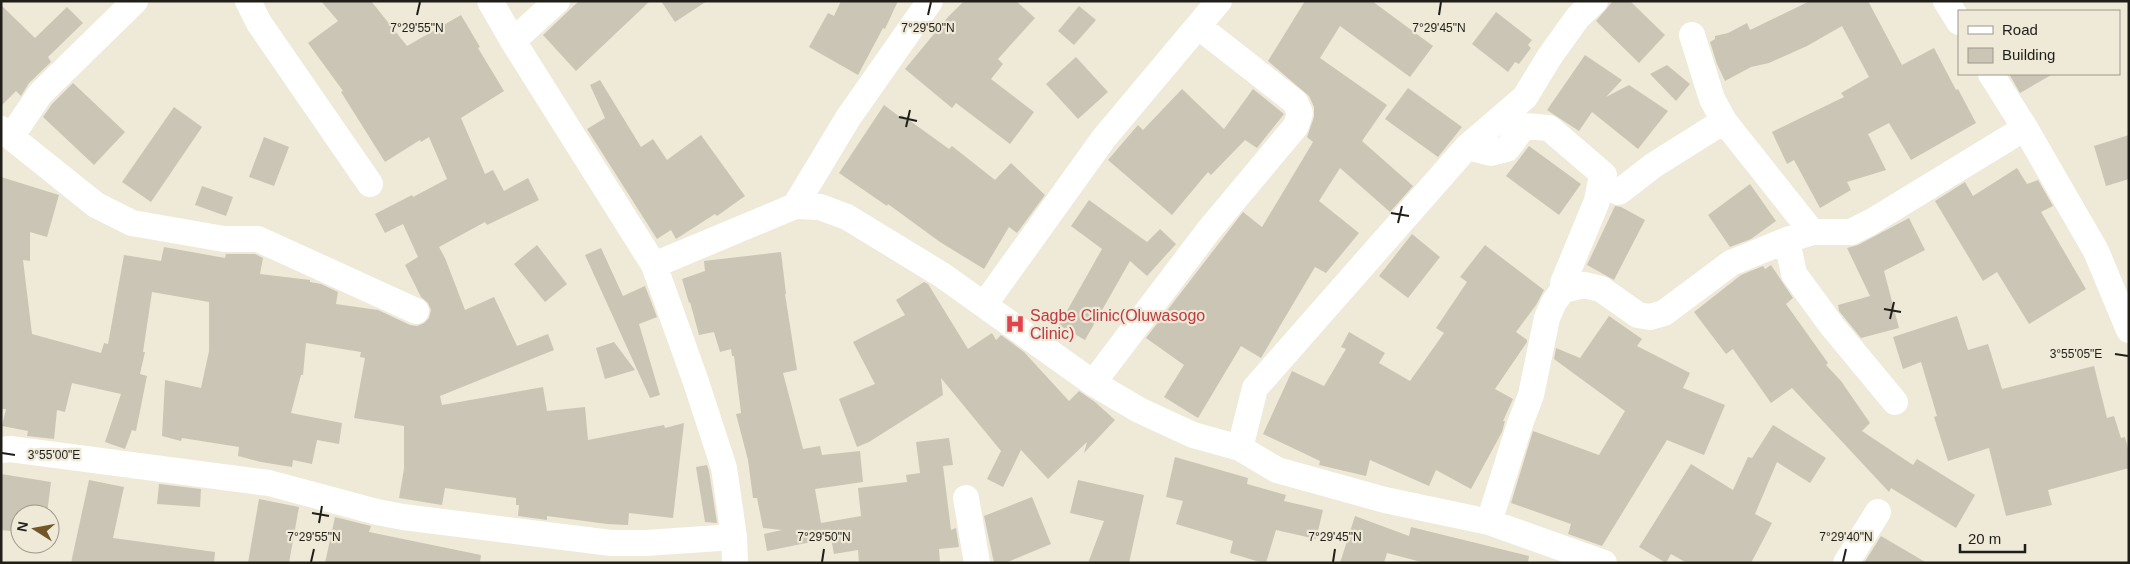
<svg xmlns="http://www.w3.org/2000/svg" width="2130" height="564" viewBox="0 0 2130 564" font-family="Arial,sans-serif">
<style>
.building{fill:#cbc5b5}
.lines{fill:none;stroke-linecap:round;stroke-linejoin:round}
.minor{stroke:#fff;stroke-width:26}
.ticks{fill:none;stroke:#201e18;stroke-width:2}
.labels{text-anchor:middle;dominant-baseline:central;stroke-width:4.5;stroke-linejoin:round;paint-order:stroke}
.health-label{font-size:16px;fill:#be3a42;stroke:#efe9d8;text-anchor:start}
.ticks-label{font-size:12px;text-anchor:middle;fill:#201e18;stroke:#efe9d8;stroke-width:4.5;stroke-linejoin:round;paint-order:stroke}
</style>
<rect width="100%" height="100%" fill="#efe9d8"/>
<path class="building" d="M321,1H371L407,46L461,15L480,47L478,48L504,91L461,118L485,174L493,170L504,191L528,178L539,200L487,225L485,222L439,247L445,258L465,310L494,297L517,346L548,334L554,350L440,396L442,405L543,387L547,411L585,407L588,440L664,425L665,428L684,423L673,518L629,513L628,525L607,524L547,516V520L518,516L519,505H516V498L445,488L442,505L399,498L404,469V426L354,418L365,358L360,357L361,352L306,343L303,375H301L291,413L342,423L339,444L317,440L312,464L293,460L292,467L261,462L238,456L239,447L182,438L181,441L162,436L165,380L201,388L209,351V302L152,292L143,352H145L140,374L147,376L136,431L132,430L125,449L105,442L121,394L72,383L65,412L57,410L54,439L27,436L28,431L2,426L6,409H1V177L59,195L47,237L30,232V261L23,260L32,334L101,353L104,343L108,344L124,255L161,261L164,247L225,258L226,254H255L263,258L260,274L310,280V282L321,284L338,292L336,304L378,310L410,325L417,326L424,323L429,318L431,310L428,303L421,297L405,265L418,257L403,224L385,233L375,214L412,195L413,197L447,179L429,137L421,142L420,140L385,162L341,92L343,91L308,43L338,21Z
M579,1H650L576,71L543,35Z
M661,1H707L675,22Z
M841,1H898L885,29L883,28L858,75L809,47L828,13L834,16Z
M964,1H1016L1035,18L998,59L1003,64L991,79L1034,112L1010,144L956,103L952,108L905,69L948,17Z
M1305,1H1372L1433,46L1410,77L1340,26L1320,58L1387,105L1362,141L1413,186L1390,212L1340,168L1319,201L1359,233L1326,273L1315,267L1261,358L1241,346L1198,418L1164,397L1184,365L1146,338L1243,212L1262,227L1313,142L1307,137L1314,117V107L1309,96L1268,61Z
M1613,1H1630L1665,35L1639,63L1596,21Z
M1810,1H1868L1902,65L1934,48L1956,90L1958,89L1976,123L1911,160L1889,123L1868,134L1886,170L1847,182L1851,190L1820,208L1794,160L1787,164L1772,132L1844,97L1841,93L1869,77L1842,26L1807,46L1769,63L1751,67L1725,81L1717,64L1710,42L1715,39V36L1728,33L1747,23L1750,30Z
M1,5L35,38L67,7L83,23L48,57L51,62L29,83L21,96L16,91L1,106Z
M1079,6L1096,20L1074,45L1058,31Z
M1496,12L1532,40L1528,45L1531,48L1519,64L1515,62L1508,72L1472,44Z
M1585,55L1622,80L1606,97L1629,85L1668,111L1638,149L1592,112L1579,131L1547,110Z
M1076,57L1108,92L1078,119L1046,84Z
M1667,65L1690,84L1676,101L1650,74Z
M2009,74H2053L2020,93Z
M600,80L641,147L653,139L667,160L701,135L745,196L717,216L715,214L676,239L671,230L657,239L587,129L605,118L590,85Z
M73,83L125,132L94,165L43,117L52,104Z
M1408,88L1462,127L1438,157L1385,119Z
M1182,89L1224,129L1253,89L1284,114L1257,148L1245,140L1211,175L1208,172L1172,215L1108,160L1138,125L1143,130Z
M884,105L900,117L902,115L949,149L952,146L995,180L1011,163L1045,195L1017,233L1009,227L984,269L940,242L888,204L887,206L839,173Z
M174,107L202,127L151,202L122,182Z
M2129,135V179L2106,186L2094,146Z
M264,137L289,147L274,186L249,177Z
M1529,146L1581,184L1559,215L1506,176Z
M2017,168L2027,184L2038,180L2053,206L2041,212L2086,289L2029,324L1997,272L1983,281L1935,201L1965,182L1973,196Z
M1750,184L1776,221L1751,239L1730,247L1708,215Z
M202,186L233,197L226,216L195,205Z
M1089,200L1147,242L1160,229L1176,244L1147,276L1130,261L1085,340L1059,325L1102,249L1071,226Z
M1615,206L1621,207L1645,220L1614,280L1587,265Z
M1909,218L1925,250L1884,271L1899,328L1861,338L1839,311L1838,305L1870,296L1847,248L1858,245Z
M1412,234L1440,257L1408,298L1379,276Z
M537,245L567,284L545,302L514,264Z
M1485,245L1544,290L1536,305L1516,332L1527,340V342L1495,389L1513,399L1503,421H1505L1502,432L1471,489L1436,470L1429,486L1370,460L1366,476L1319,465L1320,461L1263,434L1292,371L1324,386L1346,349L1341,347L1349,332L1385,353L1379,363L1410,381L1444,333L1436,328L1467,282L1460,277Z
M601,248L623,296L645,286L657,317L639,324L660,395L650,398L585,255Z
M781,252L786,294H785L797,370L783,373L803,449L820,446L822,455L860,451L863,482L815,489L821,523L861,516L858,488L907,482L906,475L920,473L916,442L949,438L953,465L943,466L951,530L956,528L959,547L939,549L940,563H859L858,550L834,554L831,538L767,551L764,534L782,530L763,528L757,498H753L748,460L736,414L741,413L734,356H732L731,349L720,352L714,332L699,335L690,302L689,303L682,279L705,271L704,261Z
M1771,265L1793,298L1786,304L1828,363L1826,365L1841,381L1870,423L1862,431L1913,465L1917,459L1975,495L1956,528L1891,488L1889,492L1792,388L1771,403L1733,349L1726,354L1694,312L1741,275L1763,266L1765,269Z
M924,282L928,284L968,349L992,333L996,340L1001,335L1024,352L1069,401L1079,391L1095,402L1115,420L1084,453L1087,442L1048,479L1021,450L1003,487L987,479L1001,451L941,378L943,395L869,442L857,447L839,399L875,384L853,342L905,315L896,300Z
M1609,316L1642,339L1637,346L1690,373L1683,388L1725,405L1704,455L1667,440L1602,546L1568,534L1571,524L1511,503L1533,431L1599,455L1625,411L1554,359L1556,348L1580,358Z
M1957,316L1968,350L1988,344L2002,389L2094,366L2107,418L2114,416L2121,438L2125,437L2129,453V468L2048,490L2052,505L2006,516L1989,448L1948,461L1934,417L1937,416L1921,362L1903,369L1893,337Z
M614,342L635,370L605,379L596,348Z
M1773,425L1826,458L1810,483L1777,462L1755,514L1772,523L1751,563H1687L1671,554L1666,563L1639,547L1691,464L1733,490L1748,457L1752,458Z
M1175,457L1248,478L1247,484L1286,495L1284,501L1323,510L1316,539L1276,530L1266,563H1263L1230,553L1233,541L1176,524L1183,501L1166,497Z
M707,465L709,471L717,523L705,522L696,467Z
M1,474L51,482L47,514H20L19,532L1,530Z
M89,480L124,487L113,538L215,552L214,563H71Z
M1078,480L1144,495L1129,563H1088L1104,521L1070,513Z
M159,484L201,489L200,507L157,504Z
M1032,497L1051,544L1005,563H994L984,516Z
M259,499L299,507L289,563H248Z
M1355,516L1409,536L1411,527L1529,556L1528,563H1425L1387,553L1384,563H1340Z
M335,517L371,526L369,532L481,555L480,563H325Z
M1881,536L1927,563H1864Z"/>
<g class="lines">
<path class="minor" d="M248,1L259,23L370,184
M490,1L513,41L654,265L696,382L724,468L734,537L735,563
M1946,1L1959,22
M1692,35L1712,99L1724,121L1812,232
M513,41L557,1
M1991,74L2025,128L2096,251L2129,330
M1,129L96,205L132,223L224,239H258L416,311
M11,137L40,94L135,1
M1467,147L1525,97L1550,56L1578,17L1595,1
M795,206L848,118L930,1
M1787,240L1794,274L1832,326L1895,402
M654,265L795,206L820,207L847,217L942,275L1093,383L1139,410L1193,435L1240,448L1277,470L1385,500L1489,522L1604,563
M1563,290V283L1597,201L1600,185
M984,305L1104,138L1219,1
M1093,383L1209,230L1296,126L1300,113L1295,102L1198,26
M1240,448L1255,388L1467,147L1491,153L1507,149L1524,126L1549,128L1604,175L1600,185L1619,192L1654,165L1724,121
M1,450L10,449L269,483L377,512L403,517L611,543H646L734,537
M966,498L977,563
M1489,522L1520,424L1531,395L1547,318L1554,302L1563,290L1584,285L1601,289L1638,315L1650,317L1664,313L1731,263L1787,240L1812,232H1851L1871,222L2025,128
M1846,563L1878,512"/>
</g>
<path class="ticks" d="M417,15L420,2M928,15L931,2M1439,15L1441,2M899,117L917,121M906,127L910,110M1391,213L1409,216M1398,223L1402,206M1884,309L1901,312M1890,319L1894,302M2115,354L2128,356M2,453L15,455M312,513L329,516M319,523L322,506M311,562L314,549M822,562L824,549M1333,562L1335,549M1843,562L1846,549"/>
<defs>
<symbol id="hospital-bare" viewBox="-9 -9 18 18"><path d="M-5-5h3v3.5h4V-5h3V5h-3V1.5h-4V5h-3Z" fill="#e0444e" stroke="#efe9d8" stroke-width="2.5" paint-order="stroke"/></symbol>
</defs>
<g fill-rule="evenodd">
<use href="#hospital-bare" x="1001" y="310" width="28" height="28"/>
</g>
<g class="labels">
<g class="health-label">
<text x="1030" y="315">Sagbe Clinic(Oluwasogo<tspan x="1030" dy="18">Clinic)</tspan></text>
</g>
</g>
<g class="ticks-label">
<text x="417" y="32">7°29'55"N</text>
<text x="928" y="32">7°29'50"N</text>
<text x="1439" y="32">7°29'45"N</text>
<text x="2076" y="358">3°55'05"E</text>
<text x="54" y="459">3°55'00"E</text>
<text x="314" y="541">7°29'55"N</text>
<text x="824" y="541">7°29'50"N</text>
<text x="1335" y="541">7°29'45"N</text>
<text x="1846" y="541">7°29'40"N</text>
</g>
<rect width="2130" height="564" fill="none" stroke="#201e18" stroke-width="5"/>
<rect x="1958" y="10" width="162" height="65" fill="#efe9d8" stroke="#9c988b"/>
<rect x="1968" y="26" width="25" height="8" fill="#ffffff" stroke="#9c988b"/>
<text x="2002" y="35" font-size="15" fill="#201e18">Road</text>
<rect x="1968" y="48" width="25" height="15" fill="#cbc5b5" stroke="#9c988b"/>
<text x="2002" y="60" font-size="15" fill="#201e18">Building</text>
<g transform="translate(35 529) rotate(281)"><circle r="24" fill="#efe9d8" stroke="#9c988b"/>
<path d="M0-4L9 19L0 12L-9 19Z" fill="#715628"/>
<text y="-8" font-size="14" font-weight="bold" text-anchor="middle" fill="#201e18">N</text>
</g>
<path d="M1960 544v8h65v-8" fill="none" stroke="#201e18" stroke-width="2.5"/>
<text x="1968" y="544" font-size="15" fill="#201e18" stroke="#efe9d8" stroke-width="4" paint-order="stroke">20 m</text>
</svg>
